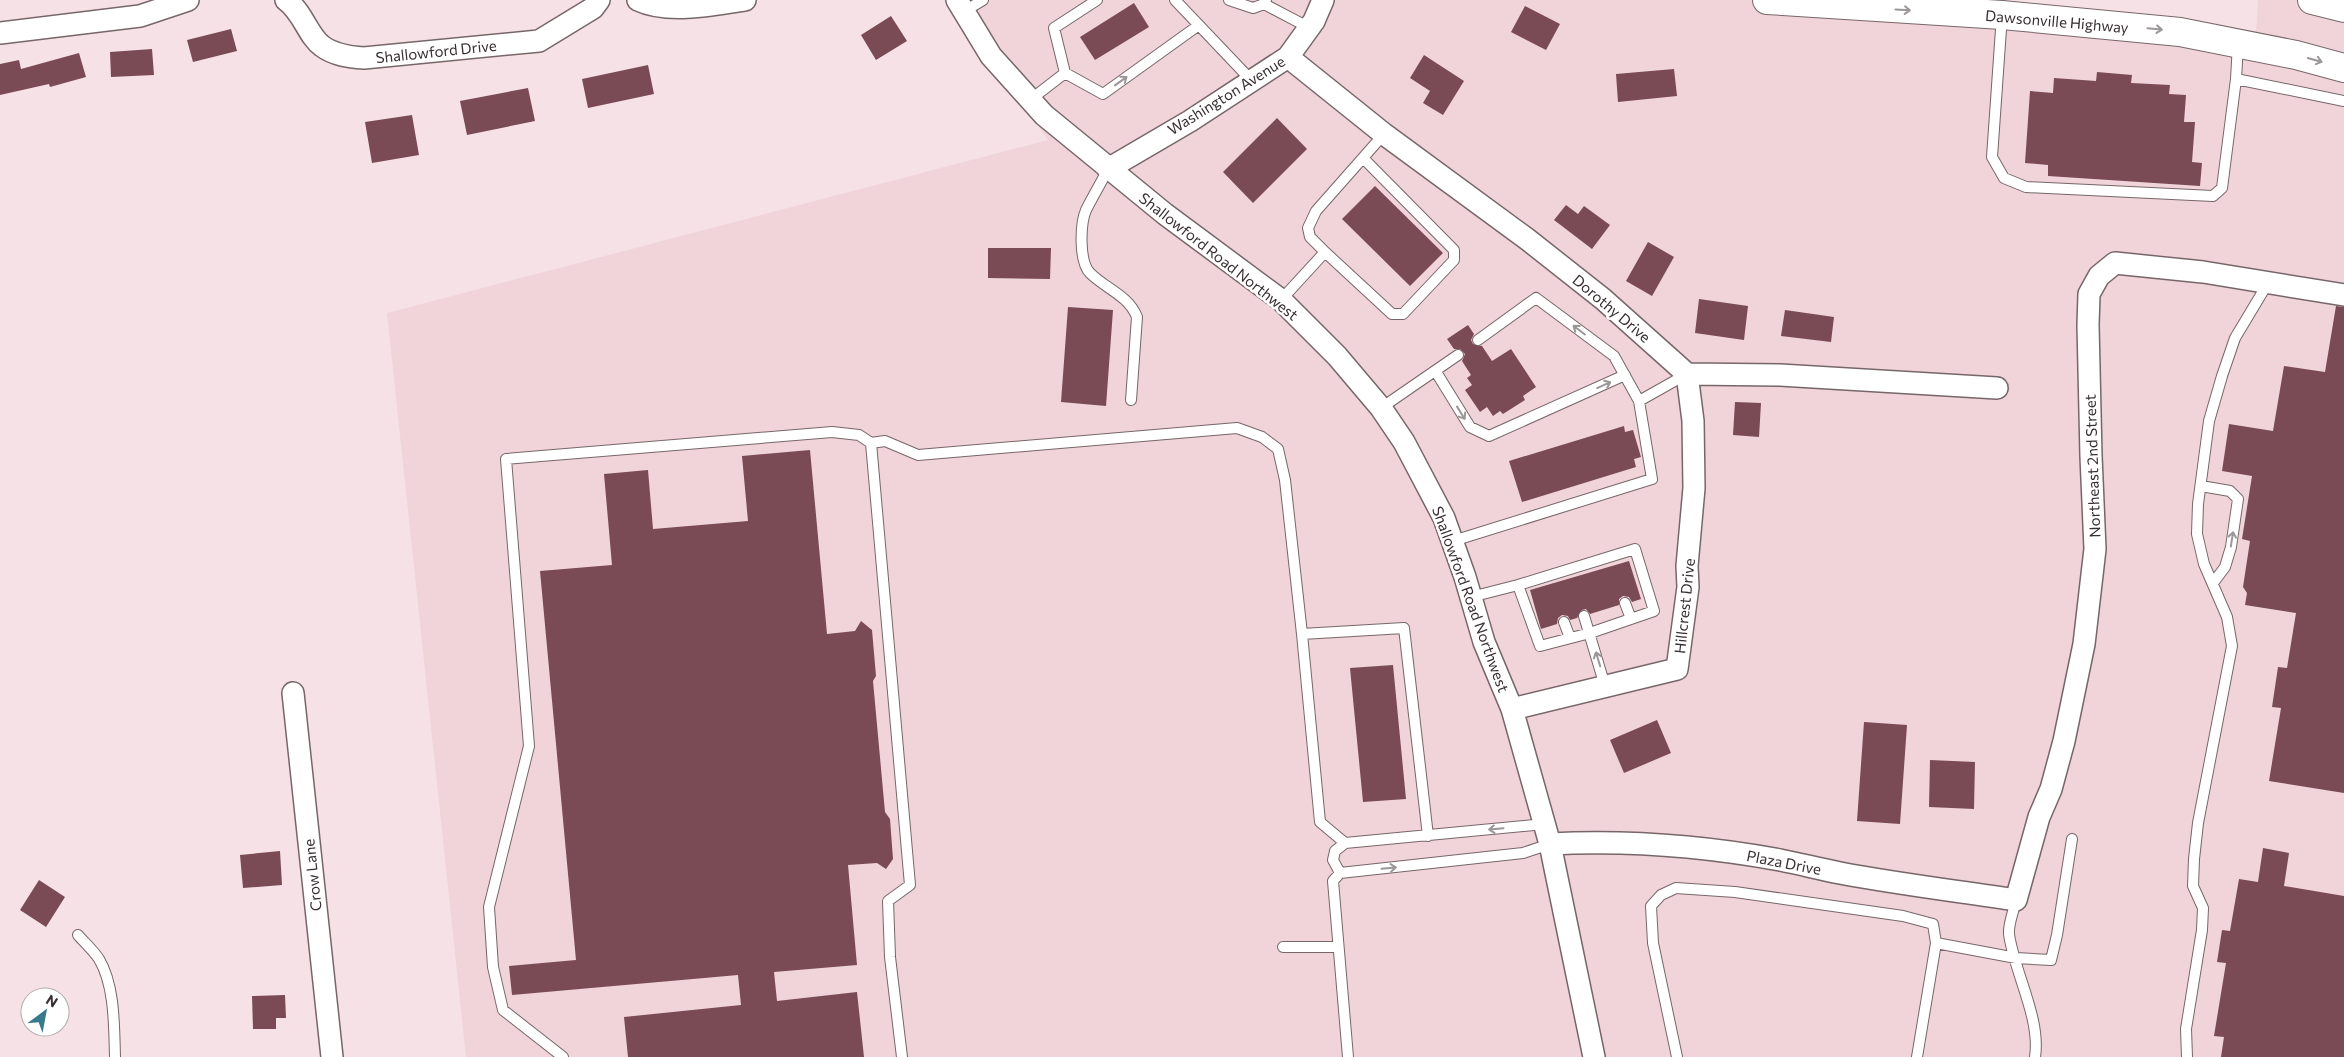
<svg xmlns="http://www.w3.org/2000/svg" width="2344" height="1057" viewBox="0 0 2344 1057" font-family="Commissioner,sans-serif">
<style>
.built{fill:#f0d4da}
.building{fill:#7a4a55}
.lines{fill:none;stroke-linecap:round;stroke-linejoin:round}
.lane-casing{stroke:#776669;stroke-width:12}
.street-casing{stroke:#776669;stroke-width:24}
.primary-casing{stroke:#776669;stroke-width:30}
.lane{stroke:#fff;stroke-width:10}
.street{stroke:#fff;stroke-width:21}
.primary{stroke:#fff;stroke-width:28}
.oneway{stroke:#9b9798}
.labels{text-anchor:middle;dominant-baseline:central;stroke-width:5;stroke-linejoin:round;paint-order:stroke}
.street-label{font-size:15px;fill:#372f31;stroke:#fff}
</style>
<rect width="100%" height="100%" fill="#f6e2e6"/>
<path class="built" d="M951,0H1965L2256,31L2258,0H2344V1057H466L387,313L1048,140Z"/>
<path class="building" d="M1134,3L1149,27L1095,60L1080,37Z
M1525,6L1560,24L1546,50L1511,32Z
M891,16L907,41L876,60L861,35Z
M231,29L237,51L193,62L187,40Z
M152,49L154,75L111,77L110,52Z
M79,53L86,77L50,87L49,84L0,95V64L19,60L21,69Z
M1424,55L1464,81L1443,115L1423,103L1430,91L1410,78Z
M648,65L654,94L588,108L582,79Z
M1674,69L1677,96L1618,102L1616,74Z
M2097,72L2132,75L2131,83L2170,85L2169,94L2186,95L2184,122H2195L2192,162L2202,163L2200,186L2048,176V165L2025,163L2030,91L2053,93L2054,78L2096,81Z
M528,88L535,121L467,135L460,101Z
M412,115L419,155L372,163L365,122Z
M1277,118L1307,149L1253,203L1223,172Z
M1375,186L1443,253L1410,286L1342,219Z
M1566,205L1578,214L1584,206L1610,225L1592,249L1554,220Z
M1648,242L1674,257L1652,296L1626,281Z
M988,248H1051L1050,279L988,278Z
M1699,299L1748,306L1744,340L1695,333Z
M2336,306L2344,307V793L2269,781L2281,708L2272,707L2278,667L2287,668L2296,613L2245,605L2247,593L2243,587L2250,541L2242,539L2252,476L2222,471L2229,424L2273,431L2284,366L2325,372Z
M1068,307L1113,310L1106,406L1061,402Z
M1785,310L1834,317L1831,342L1781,336Z
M1468,325L1474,334L1471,340L1473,344L1482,346L1492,361L1511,349L1536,387L1523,396L1525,400L1503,414L1500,411L1493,416L1487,407L1480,412L1465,390L1472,385L1467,378L1471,375L1462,361L1465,354L1460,349H1454L1447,339Z
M1735,402L1761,403L1759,437L1733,435Z
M1624,426L1625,432L1633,430L1641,457L1634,459L1636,467L1522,502L1509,461Z
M810,450L827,634L855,631L861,621L872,630L876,676L873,681L885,812L890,819L893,859L886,869L877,863L848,865L857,965L774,972L777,1001L857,992L864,1057H628L624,1017L741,1005L738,975L512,995L509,966L576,960L540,571L612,565L604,474L648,470L653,529L748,521L742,456Z
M1629,561L1641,599L1632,602L1629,597L1623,596L1619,599V605L1590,614L1586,609L1582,610L1577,618L1570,620L1568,616L1562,615L1558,618L1557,624L1541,629L1530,590Z
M1393,665L1406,799L1363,802L1350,668Z
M1657,720L1671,753L1624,773L1610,740Z
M1864,722L1907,725L1900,824L1857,821Z
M1930,760L1975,762L1974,809L1929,807Z
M2263,848L2289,853L2284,886L2344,896V1057H2221L2224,1037L2214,1036L2226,963L2217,962L2222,930L2230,931L2239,879L2258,882Z
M280,851L282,885L243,888L240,855Z
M39,880L65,897L46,927L20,910Z
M285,995L286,1018H276V1029H253L252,996Z"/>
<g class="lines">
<defs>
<path id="lane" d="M1175,0L1252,81
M1229,0L1253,8L1264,4L1266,0
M1264,4L1308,27
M963,12L983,0
M2002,15L1992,157L2004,178L2026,187L2213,196L2222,188L2236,79
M2238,44L2236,79L2344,101
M1065,73L1103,94L1199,25
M1030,100L1065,73L1054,28L1097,0
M1108,169C1101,183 1093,196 1086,210C1080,224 1079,262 1090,273C1106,289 1128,295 1137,317L1131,400
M1325,252L1392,314H1403L1454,260V250L1363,158
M1281,300L1325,252L1310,237L1308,228L1316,211L1384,134
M1478,340L1536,298L1614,356L1639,401L1687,374
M1436,372L1470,427L1489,436L1625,375
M1381,408L1458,355
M2201,486L2230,491L2238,499L2231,547L2225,567L2213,583
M1453,541L1652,479L1639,401
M1471,597L1518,585L1540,646L1590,633L1654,611L1635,549L1518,585
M1625,603L1631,619
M1584,616L1605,686
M1564,622L1570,638
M1302,634L1320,822L1345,843
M1340,873L1333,860L1335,851L1345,843L1544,824
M2016,900C2014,910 2008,924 2009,934C2014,972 2041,1018 2035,1057
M78,935C85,943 93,950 99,959C115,986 114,1026 115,1057
M1283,947H1338
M563,1057L503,1010L493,967L489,907L529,746L506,459L832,432L859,435L871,443
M902,1057L890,957L888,901L910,885L871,443L885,441L918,455L1237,428L1262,437L1278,449L1285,480L1302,634L1404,628L1428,836
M1348,1057L1333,881L1340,873L1523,853L1550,844
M1677,1057L1653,943L1651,906L1661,895L1676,888L1735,892L1903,916L1933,924L1936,943L2016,958L2051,960L2057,935L2072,839
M1917,1057L1936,943
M2187,1057L2186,1029L2202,930L2203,908L2193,886L2194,859L2198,823L2232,646L2227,617L2204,564L2197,534L2198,504L2209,421L2222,376L2235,338L2268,283"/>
<path id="street" d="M286,0C303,12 308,36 322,46C334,55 349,57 364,58L539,41L593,8L599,0
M638,0C667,14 714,5 745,0
M957,0L991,56L1044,115L1165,214L1281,300L1337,356L1381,408L1404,442L1444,518L1465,577L1484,642L1512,709L1550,844L1594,1057
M0,33L140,16L188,0
M1288,57L1384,134L1527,239L1603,299L1687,374L1780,375L1997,388
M1108,169L1190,121L1288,57L1314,21L1323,0
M293,693L332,1057
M1512,709L1677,669L1688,587L1687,566L1694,488L1693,421L1687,374
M1550,844C1627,840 1704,846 1780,860C1800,864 1820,869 1840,873C1898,884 1957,891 2016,900L2039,817L2051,789L2064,741L2084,644L2095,549L2091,456L2088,325L2089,294L2099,276L2115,263L2203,272L2344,295"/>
<path id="primary" d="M1767,0L2002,15L2180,32L2296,55L2344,68
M2312,0L2344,8"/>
</defs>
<use href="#lane" class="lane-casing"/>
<use href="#street" class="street-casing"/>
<use href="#primary" class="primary-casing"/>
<use href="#lane" class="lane"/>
<use href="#street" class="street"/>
<use href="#primary" class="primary"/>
</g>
<defs><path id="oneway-shaft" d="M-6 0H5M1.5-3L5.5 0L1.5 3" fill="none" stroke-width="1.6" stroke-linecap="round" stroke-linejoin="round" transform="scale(1.25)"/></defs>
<g class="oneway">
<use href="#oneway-shaft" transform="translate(1903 10) rotate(3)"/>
<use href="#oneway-shaft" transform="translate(2155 29) rotate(5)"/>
<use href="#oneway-shaft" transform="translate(2315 60) rotate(16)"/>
<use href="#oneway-shaft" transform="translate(1121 81) rotate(-36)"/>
<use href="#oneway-shaft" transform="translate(1579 330) rotate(-143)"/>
<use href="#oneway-shaft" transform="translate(1604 385) rotate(-24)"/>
<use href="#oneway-shaft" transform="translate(1461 413) rotate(58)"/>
<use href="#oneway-shaft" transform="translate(2232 539) rotate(-81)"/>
<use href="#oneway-shaft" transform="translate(1598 659) rotate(-107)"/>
<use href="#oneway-shaft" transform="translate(1496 829) rotate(175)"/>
<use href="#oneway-shaft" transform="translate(1389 868) rotate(-5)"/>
</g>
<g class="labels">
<g class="street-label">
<text transform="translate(2057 21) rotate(5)">Dawsonville Highway</text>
<text transform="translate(436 51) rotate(-6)">Shallowford Drive</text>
<text transform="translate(1226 95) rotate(-32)">Washington Avenue</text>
<text transform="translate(1219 256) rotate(38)">Shallowford Road Northwest</text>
<text transform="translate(1612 308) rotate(40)">Dorothy Drive</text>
<text transform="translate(2092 466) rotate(-92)">Northeast 2nd Street</text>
<text transform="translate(1471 599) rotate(70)">Shallowford Road Northwest</text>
<text transform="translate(1684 606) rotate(-84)">Hillcrest Drive</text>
<text transform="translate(1784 862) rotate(11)">Plaza Drive</text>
<text transform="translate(312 875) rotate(-96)">Crow Lane</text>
</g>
</g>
<g transform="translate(45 1012) rotate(32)"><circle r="24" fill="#ffffff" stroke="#afacad"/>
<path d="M0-4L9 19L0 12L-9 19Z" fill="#377a8b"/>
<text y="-8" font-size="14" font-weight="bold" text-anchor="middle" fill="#372f31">N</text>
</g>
</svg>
